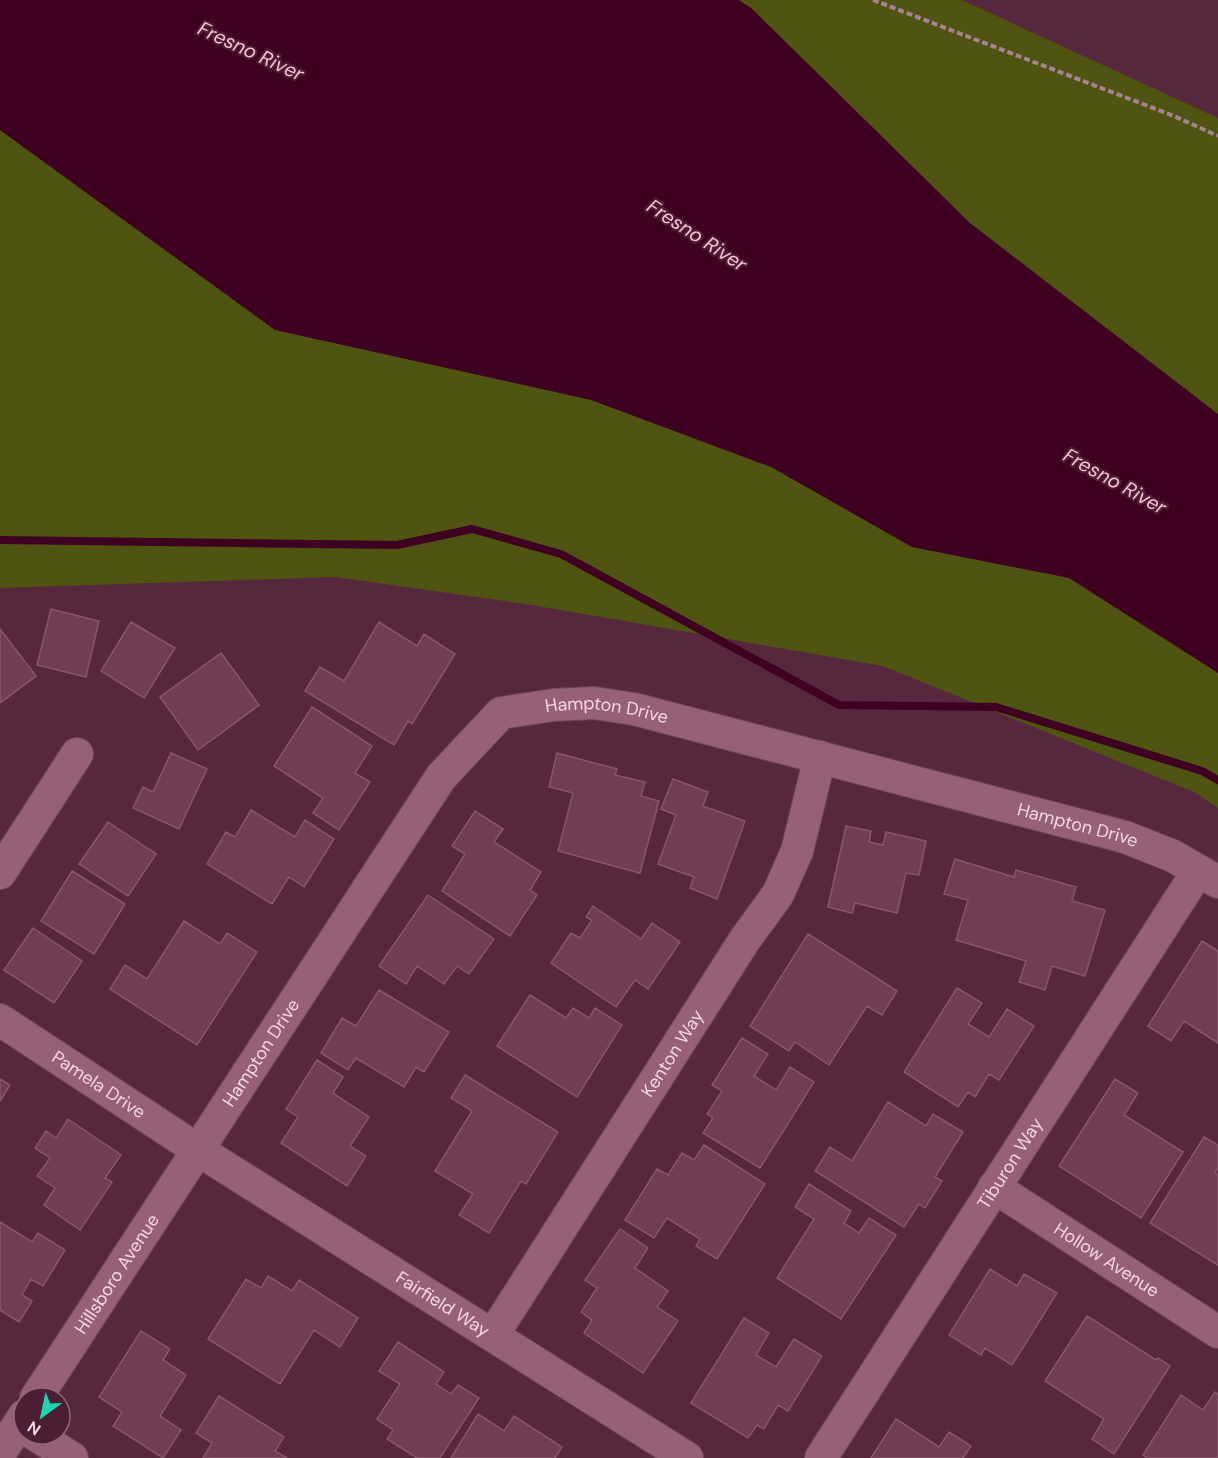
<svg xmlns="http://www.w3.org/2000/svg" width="1218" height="1458" viewBox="0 0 1218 1458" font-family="'DM Sans',sans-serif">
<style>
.green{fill:#4f5412}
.water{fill:#3e0122}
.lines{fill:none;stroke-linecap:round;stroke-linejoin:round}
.stream{stroke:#3e0122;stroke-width:8}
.building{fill:#6f3e53;stroke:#89556b;stroke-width:1.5}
.street-casing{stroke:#6e4659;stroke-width:34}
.path{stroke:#aa8393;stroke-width:4;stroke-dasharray:6 3;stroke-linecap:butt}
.street{stroke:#966177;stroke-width:32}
.labels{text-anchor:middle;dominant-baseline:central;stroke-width:4.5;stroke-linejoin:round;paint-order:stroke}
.street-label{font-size:18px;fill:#f4d5e0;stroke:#4b1e33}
.water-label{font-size:20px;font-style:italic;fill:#fbbed6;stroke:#4b1e33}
</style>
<rect width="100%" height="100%" fill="#57283d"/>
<path class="green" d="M0,0H962L1218,118V808L1194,792L883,666L532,605L336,577L0,588Z"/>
<path class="water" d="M0,0H739L751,8L970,223L1218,414V673L1069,578L912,547L771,467L591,400L275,330L0,130Z"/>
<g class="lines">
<path class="stream" d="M0,540L397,545L472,529L561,554L839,705L996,707L1202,771L1218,780"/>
</g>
<path class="building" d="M51,609L99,621L86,677L37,665Z
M131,622L175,648L144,698L101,671Z
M379,622L417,646L424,634L455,654L412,724L408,721L394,745L305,691L320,667L344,681Z
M0,629L36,676L0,703Z
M221,653L259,705L198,750L160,697Z
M312,707L372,746L355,773L370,782L339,830L313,813L323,798L274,766Z
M171,753L207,769L179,829L133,808L143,787L153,792Z
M557,753L617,769L615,775L645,782L641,796L659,801L640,873L558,851L573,793L549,787Z
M673,779L708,792L703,806L745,821L717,899L690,888L694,877L658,864L676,815L661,809Z
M251,810L295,837L305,820L334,839L304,887L289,877L272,904L207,864L226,832L235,837Z
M475,811L503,829L494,842L541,872L530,890L537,895L510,936L442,891L465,854L452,846Z
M108,822L156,854L128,896L79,864Z
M846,826L871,831L869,842L883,845L886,832L926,841L919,875L906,873L897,913L855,903L852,913L828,907Z
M955,859L1014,877L1016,870L1076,887L1072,901L1105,910L1085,976L1052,966L1045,990L1019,982L1026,961L956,940L968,900L944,894Z
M72,871L125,904L94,954L41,921Z
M428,895L494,939L469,974L457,966L444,984L417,966L406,984L379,966Z
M593,906L641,939L652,923L680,942L648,989L635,980L616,1007L551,963L571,933L580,938L592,920L586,917Z
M184,921L220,944L227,933L257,952L197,1045L110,989L125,965L147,979Z
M33,928L82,961L54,1003L4,970Z
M808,934L897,991L882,1015L867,1006L829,1065L795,1042L789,1051L750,1026Z
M1202,941L1218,951V1043L1184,1021L1171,1041L1148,1026Z
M957,988L982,1003L968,1024L989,1037L1007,1009L1034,1026L999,1080L989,1074L975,1097L968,1092L958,1107L904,1072Z
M379,990L449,1032L424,1072L416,1067L404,1087L356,1058L348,1070L321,1053L342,1018L356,1026Z
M530,995L566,1018L573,1008L589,1018L595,1008L622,1025L577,1097L497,1046Z
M742,1038L768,1054L754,1076L776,1090L790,1067L814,1082L760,1168L703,1133L713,1118L707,1114L722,1091L712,1085Z
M317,1060L343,1077L333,1093L369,1117L350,1146L366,1156L347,1186L281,1143L298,1117L286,1109Z
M465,1075L558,1132L526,1184L521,1181L489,1233L459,1215L473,1194L435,1171L472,1111L451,1098Z
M0,1079L10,1085L0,1101Z
M1115,1079L1138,1093L1124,1115L1183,1152L1141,1218L1059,1166Z
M888,1102L926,1126L933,1114L963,1132L935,1177L942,1181L925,1208L919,1204L904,1227L815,1171L830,1147L852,1161Z
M68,1119L121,1155L105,1178L112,1182L80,1230L44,1205L55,1188L37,1176L50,1158L35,1148L46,1131L56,1138Z
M1204,1137L1218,1145V1168L1215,1173L1218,1175V1265L1150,1223Z
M704,1145L765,1184L717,1259L696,1246L700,1239L667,1218L654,1238L625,1220L657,1169L668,1175L682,1153L694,1160Z
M809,1184L851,1211L844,1223L859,1233L869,1218L896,1235L841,1319L777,1278L814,1219L795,1207Z
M0,1222L32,1242L38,1233L65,1250L43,1286L31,1279L22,1295L32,1301L19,1322L0,1310Z
M620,1229L648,1248L635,1268L668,1291L657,1307L678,1321L643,1373L584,1333L592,1320L581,1312L597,1288L585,1280Z
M990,1269L1017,1286L1024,1274L1057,1293L1012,1365L985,1348L981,1355L949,1335Z
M268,1276L292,1291L299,1280L358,1318L340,1347L314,1330L280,1384L208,1339L246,1279L261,1288Z
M1087,1316L1156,1360L1158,1358L1170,1366L1114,1454L1092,1439L1104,1419L1045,1381Z
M744,1318L769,1333L756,1355L776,1367L794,1339L822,1356L788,1411L778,1405L764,1429L757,1425L748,1438L691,1403Z
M141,1331L170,1349L163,1360L186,1375L160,1416L181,1430L163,1458L113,1426L122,1412L99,1397Z
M398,1342L444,1372L436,1384L451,1394L458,1385L479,1398L440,1458H417L387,1439L393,1430L377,1419L400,1384L379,1371Z
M1215,1392L1218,1394V1458H1147L1143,1455L1181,1395L1203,1410Z
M219,1396L284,1437L275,1451L287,1458H203L212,1443L196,1433Z
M478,1414L504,1431L514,1416L562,1447L555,1458H451Z
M896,1419L939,1447L949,1432L971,1446L963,1458H871Z"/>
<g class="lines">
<defs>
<g id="street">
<path d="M0,873L77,754"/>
<path id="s1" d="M0,1020L198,1150L687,1458"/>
<path id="s2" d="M994,1187L1218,1332"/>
<path id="s3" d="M493,1335L744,941L778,894L797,851L820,757"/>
<path id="s4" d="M36,1398L441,777L501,713L553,705L594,703L634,709L1125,837L1173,856L1218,882"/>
<path d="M34,1434L72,1458"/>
<path d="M0,1453L24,1416"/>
<path id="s5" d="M821,1458L1198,871"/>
</g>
</defs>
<use href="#street" class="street-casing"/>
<path class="path" d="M873,0L1174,116L1218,136"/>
<use href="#street" class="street"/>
</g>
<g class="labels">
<g class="street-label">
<text stroke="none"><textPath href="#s4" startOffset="936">Hampton Drive</textPath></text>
<text stroke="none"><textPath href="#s4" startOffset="1422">Hampton Drive</textPath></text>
<text stroke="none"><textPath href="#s4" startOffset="412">Hampton Drive</textPath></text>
<text stroke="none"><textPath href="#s3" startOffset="334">Kenton Way</textPath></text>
<text stroke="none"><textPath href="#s1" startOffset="118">Pamela Drive</textPath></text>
<text stroke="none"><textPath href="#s5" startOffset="350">Tiburon Way</textPath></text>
<text stroke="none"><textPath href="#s2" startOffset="134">Hollow Avenue</textPath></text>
<text stroke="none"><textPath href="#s4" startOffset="148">Hillsboro Avenue</textPath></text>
<text stroke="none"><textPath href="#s1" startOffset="526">Fairfield Way</textPath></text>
</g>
<g class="water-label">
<text transform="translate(251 51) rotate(25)">Fresno River</text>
<text transform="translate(697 235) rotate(33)">Fresno River</text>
<text transform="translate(1115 481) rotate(29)">Fresno River</text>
</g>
</g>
<g transform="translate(42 1416) rotate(213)"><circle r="28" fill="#4b1e33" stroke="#8f6778" stroke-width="1.5"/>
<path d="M0-4.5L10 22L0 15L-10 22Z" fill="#21d5b0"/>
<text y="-9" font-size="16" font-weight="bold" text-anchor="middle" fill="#f4d5e0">N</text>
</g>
</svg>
